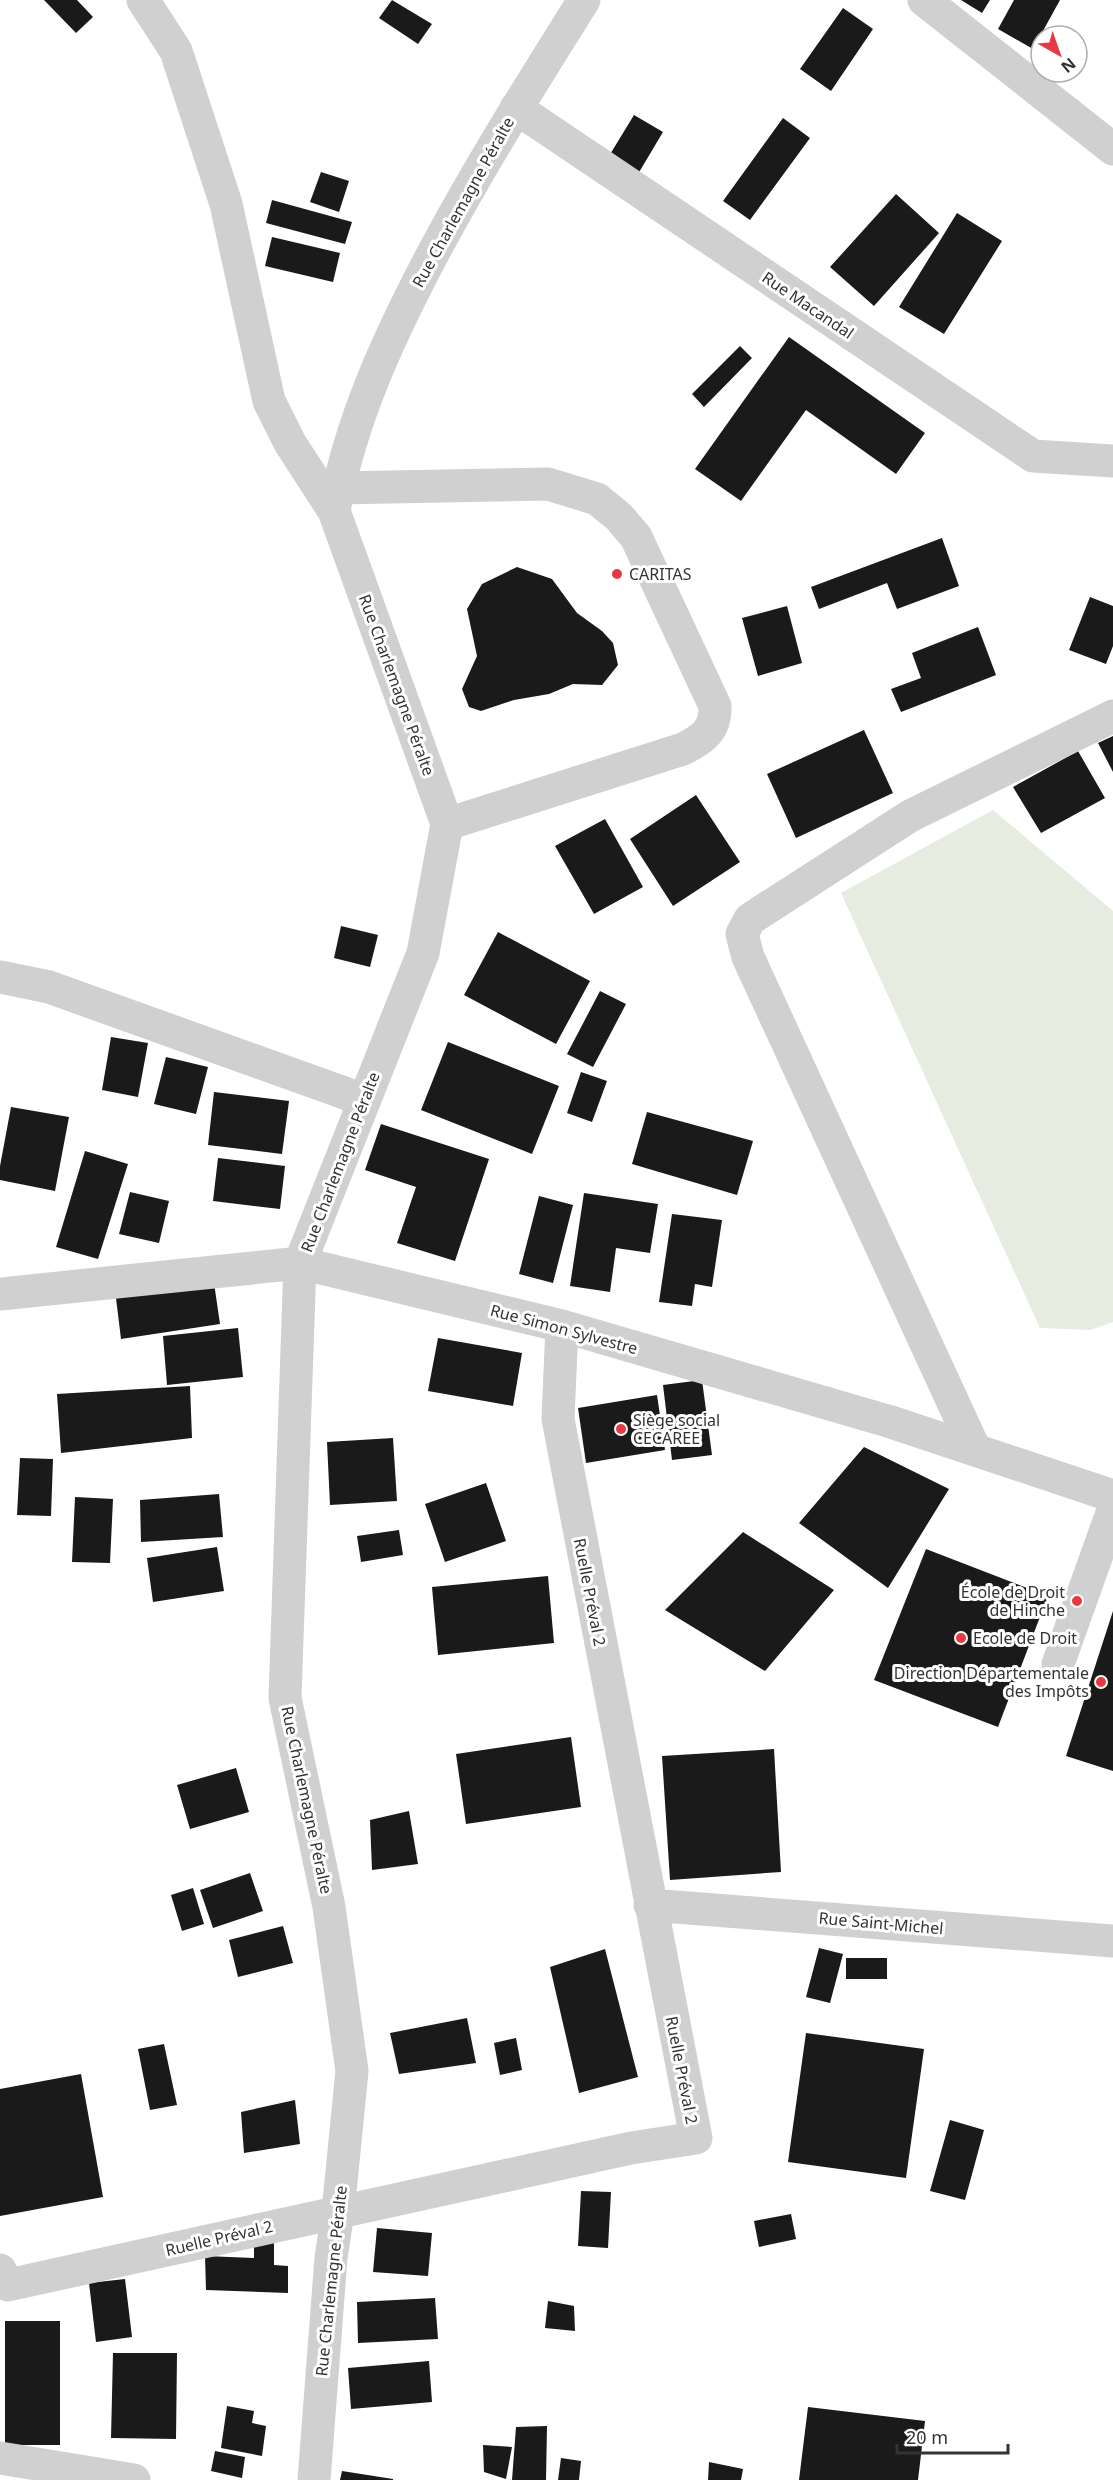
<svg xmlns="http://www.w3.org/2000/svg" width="1113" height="2480" viewBox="0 0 1113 2480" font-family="'Noto Sans',sans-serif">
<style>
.green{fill:#e6ecdf}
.building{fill:#1a1a1a}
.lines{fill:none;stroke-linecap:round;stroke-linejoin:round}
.minor{stroke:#d0d0d0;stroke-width:33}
.poi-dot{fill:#e63946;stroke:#fff;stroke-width:2}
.labels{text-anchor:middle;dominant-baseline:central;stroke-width:6;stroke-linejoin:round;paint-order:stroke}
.street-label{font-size:16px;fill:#333;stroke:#fff}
.poi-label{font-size:16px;fill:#333;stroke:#fff;text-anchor:start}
</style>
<rect width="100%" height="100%" fill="#fff"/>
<path class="green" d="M993,810L1113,911V1322L1090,1330L1040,1328L841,893Z"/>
<path class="building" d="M44,0H77L93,17L76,33Z
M392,0L432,24L418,44L379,18Z
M961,0H990L982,13Z
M1014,0H1060L1033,49L998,29Z
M843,8L873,29L831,91L800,69Z
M634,115L663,132L638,174L609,156Z
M783,118L810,138L750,220L723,201Z
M321,172L349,181L339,212L310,202Z
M896,194L939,233L874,306L830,267Z
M272,200L352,222L345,244L266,223Z
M957,213L1002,241L944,334L899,307Z
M272,237L340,253L333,282L265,266Z
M789,337L925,433L896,474L806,410L741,501L695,469Z
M740,346L752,358L704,407L692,394Z
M942,538L959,586L897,609L887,583L819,609L811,587Z
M517,567L552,579L577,613L602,631L613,643L618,665L602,685L573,684L549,694L514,700L481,711L469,707L462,689L477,656L467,609L482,584Z
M1090,597L1113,606V646L1106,664L1069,650Z
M787,606L802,663L758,676L742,618Z
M978,627L996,675L901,712L891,689L921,678L912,653Z
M864,730L893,793L796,838L767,774Z
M1113,736V772L1098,743Z
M1078,751L1105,798L1041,833L1013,787Z
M696,795L740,862L673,906L630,839Z
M605,819L643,887L594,914L555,846Z
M341,926L378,935L370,967L334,958Z
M498,932L590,981L556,1044L464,995Z
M600,991L626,1004L593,1067L567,1054Z
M111,1037L148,1043L138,1097L102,1090Z
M448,1042L559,1086L532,1154L421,1110Z
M166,1057L208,1067L196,1114L154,1104Z
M581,1072L607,1081L592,1122L567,1113Z
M214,1092L289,1101L282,1154L208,1145Z
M11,1107L69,1117L55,1191L0,1180V1166Z
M647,1112L753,1141L737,1195L632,1164Z
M381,1124L489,1159L455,1261L397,1243L416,1187L365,1170Z
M85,1151L128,1164L98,1259L56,1247Z
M218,1158L285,1166L280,1209L213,1201Z
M130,1192L169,1201L159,1243L119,1234Z
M584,1193L658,1204L650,1253L616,1248L610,1292L570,1286Z
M539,1196L573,1205L553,1283L519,1274Z
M672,1214L722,1220L712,1287L695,1284L692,1306L659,1302Z
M213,1276L220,1324L121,1339L115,1290Z
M238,1328L243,1377L167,1385L163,1336Z
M438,1338L522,1353L513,1406L428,1391Z
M702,1380L712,1455L672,1460L663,1385Z
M190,1386L192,1438L61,1453L57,1394Z
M657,1395L665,1450L586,1463L578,1408Z
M393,1438L397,1501L330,1505L327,1442Z
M864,1447L949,1489L888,1588L799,1523Z
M20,1458L53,1459L51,1516L17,1515Z
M486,1483L506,1541L445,1562L425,1504Z
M219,1494L223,1537L141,1542L140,1500Z
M75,1497L113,1499L110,1563L72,1562Z
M399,1530L403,1555L361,1562L357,1536Z
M743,1532L834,1590L765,1671L665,1610Z
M217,1547L224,1591L153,1602L147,1558Z
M926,1549L1048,1596L998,1727L874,1680Z
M548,1576L554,1643L438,1655L432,1587Z
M1113,1611V1771L1066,1756Z
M571,1737L581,1807L466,1824L456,1754Z
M774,1749L781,1872L670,1880L662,1756Z
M236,1768L249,1812L190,1829L177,1785Z
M409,1811L418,1864L372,1870L370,1820Z
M250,1873L263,1911L213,1928L200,1890Z
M193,1888L204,1924L182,1931L171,1895Z
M283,1926L293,1963L238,1977L229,1940Z
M819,1948L843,1954L830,2003L806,1997Z
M605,1949L638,2077L579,2093L550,1967Z
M846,1958H887V1979H846Z
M467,2018L476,2063L399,2074L390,2033Z
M806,2033L924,2049L906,2178L788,2162Z
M516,2038L522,2070L500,2075L494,2043Z
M164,2044L177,2105L150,2110L138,2049Z
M81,2074L103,2197L0,2216V2089Z
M295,2100L300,2144L244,2153L241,2112Z
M950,2120L984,2130L965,2200L930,2191Z
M581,2191L611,2192L608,2248L578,2246Z
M791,2214L796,2239L759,2247L754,2221Z
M377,2228L432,2233L428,2276L373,2272Z
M254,2235L274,2236V2265L288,2266V2293L206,2290L205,2256L254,2258Z
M125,2279L132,2337L96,2342L89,2283Z
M435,2298L438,2339L358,2343L357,2302Z
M548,2301L574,2306L575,2331L545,2328Z
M5,2321H60V2445H5Z
M113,2353H177L176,2439L111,2438Z
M429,2361L432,2402L351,2409L348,2368Z
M227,2406L254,2411L252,2423L266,2426L262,2456L221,2448Z
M808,2407L925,2421L918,2480H799Z
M547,2426L546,2480H512L516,2427Z
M483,2445L512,2447L506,2479L484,2472Z
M215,2451L245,2457L242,2478L211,2471Z
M561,2458L581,2461L579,2480H558Z
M709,2462L743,2469L741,2480H708Z
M342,2471L393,2479V2480H340Z"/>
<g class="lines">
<path class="minor" d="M143,0L176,51L226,204L269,401L290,443L334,511
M924,0L1113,149
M516,108L1033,456L1113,461
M338,488L548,484L597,499L619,517L636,537L715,706C716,730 703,739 683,749L447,824
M0,977L49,987L364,1100
M0,1294L300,1263L562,1326L891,1422L1113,1496
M975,1450L748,957L742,934L750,919L910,816L1113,716
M1058,1664L1113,1510
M650,1905L1113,1941
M0,2270L8,2285L631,2148L696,2138L558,1419L562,1326
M0,2458L134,2480
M314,2480L331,2258L338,2212L352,2071L329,1907L285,1698L300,1263L423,953L447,824L334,511C350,422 387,341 429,261C476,172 530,86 584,0"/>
</g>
<g class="poi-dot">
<circle cx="617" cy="574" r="6"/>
<circle cx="621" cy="1429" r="6"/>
<circle cx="1077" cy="1601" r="6"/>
<circle cx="961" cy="1638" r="6"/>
<circle cx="1101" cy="1682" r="6"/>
</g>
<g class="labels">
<g class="street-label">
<text transform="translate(463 202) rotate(-61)">Rue Charlemagne Péralte</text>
<text transform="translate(808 305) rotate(34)">Rue Macandal</text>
<text transform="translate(397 685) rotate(70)">Rue Charlemagne Péralte</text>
<text transform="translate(340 1162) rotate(-69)">Rue Charlemagne Péralte</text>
<text transform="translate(564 1329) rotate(15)">Rue Simon Sylvestre</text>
<text transform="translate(590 1592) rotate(79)">Ruelle Préval 2</text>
<text transform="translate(307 1800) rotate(78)">Rue Charlemagne Péralte</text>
<text transform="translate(881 1923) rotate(5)">Rue Saint-Michel</text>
<text transform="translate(682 2070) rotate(79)">Ruelle Préval 2</text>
<text transform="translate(219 2238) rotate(-13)">Ruelle Préval 2</text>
<text transform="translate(331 2281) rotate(-84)">Rue Charlemagne Péralte</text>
</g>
<g class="poi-label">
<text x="629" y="574">CARITAS</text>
<text x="633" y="1420">Siège social<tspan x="633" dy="18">CECAREE</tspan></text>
<text x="1065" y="1592" text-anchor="end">École de Droit<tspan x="1065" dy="18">de Hinche</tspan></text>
<text x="973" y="1638">Ecole de Droit</text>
<text x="1089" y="1673" text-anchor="end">Direction Départementale<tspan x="1089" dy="18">des Impôts</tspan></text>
</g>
</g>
<g transform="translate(1059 54) rotate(140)"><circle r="28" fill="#ffffff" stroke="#adadad" stroke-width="1.5"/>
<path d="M0-4.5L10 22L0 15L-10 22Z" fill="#e63946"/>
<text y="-9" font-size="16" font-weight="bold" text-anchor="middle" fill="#333333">N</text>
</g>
<path d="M897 2444v9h111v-9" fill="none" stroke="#333333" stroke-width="3"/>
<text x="906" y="2444" font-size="18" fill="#333333" stroke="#ffffff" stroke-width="4.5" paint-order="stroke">20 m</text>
</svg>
